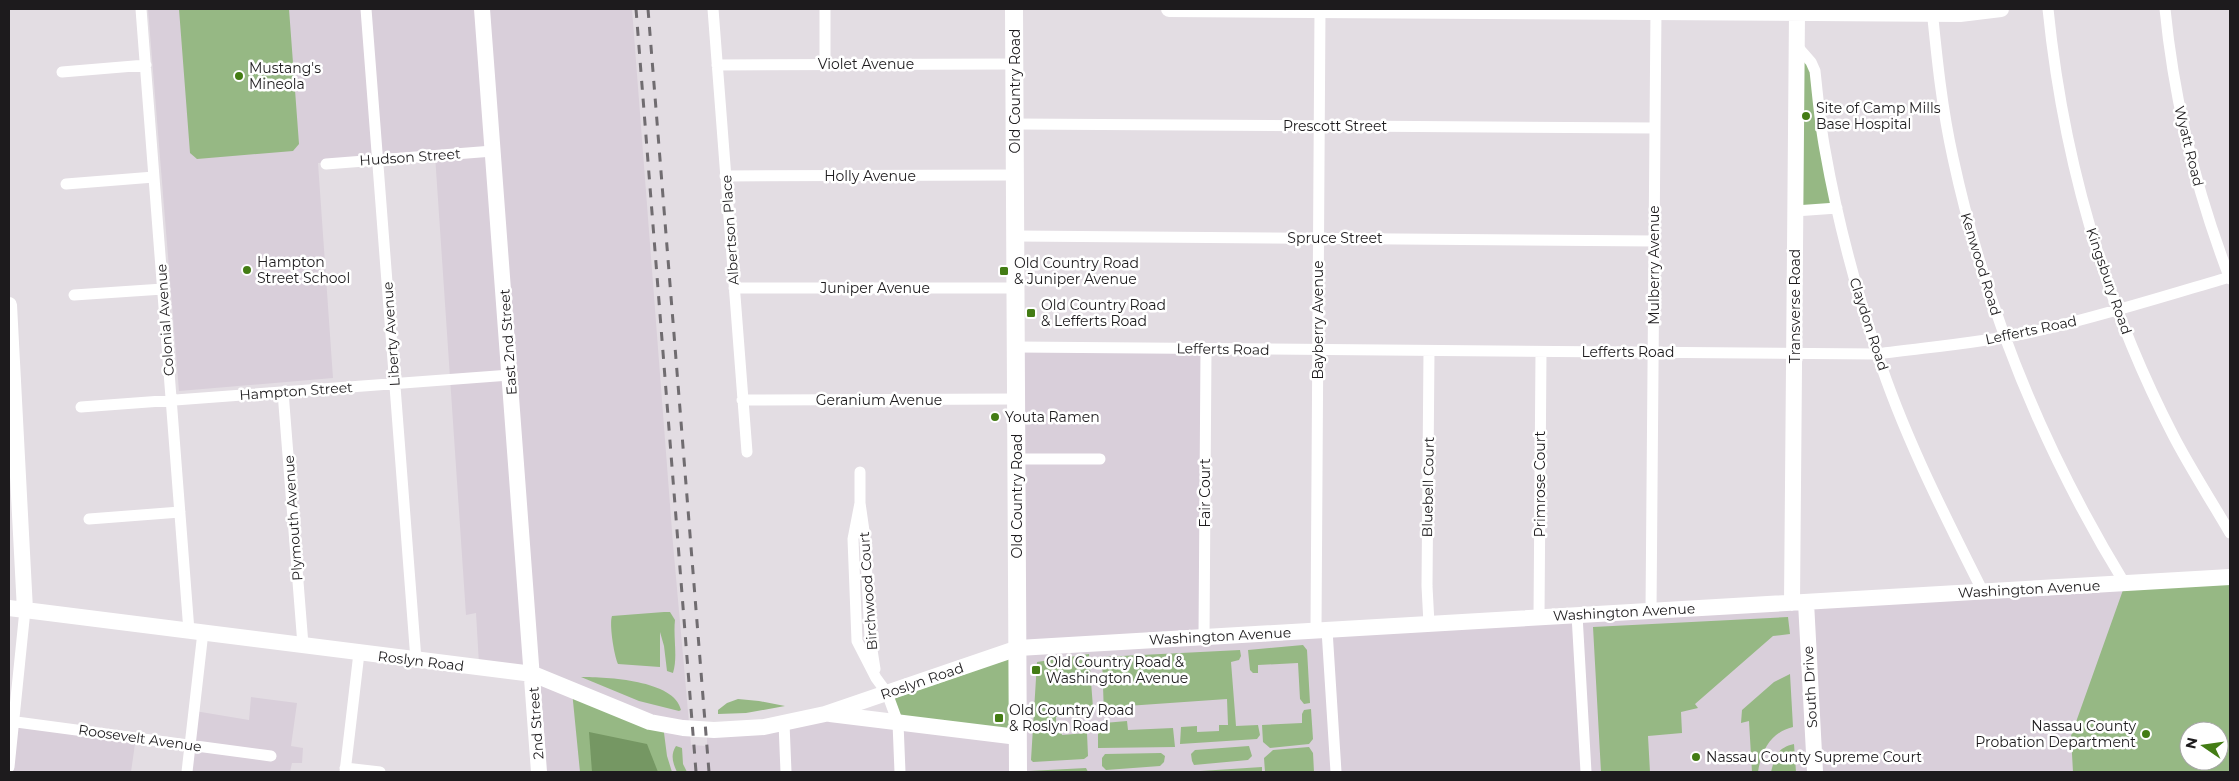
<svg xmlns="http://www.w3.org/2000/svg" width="2239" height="781" viewBox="0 0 2239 781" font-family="Montserrat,sans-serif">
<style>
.built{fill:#d9cfda;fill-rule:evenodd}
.green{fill:#96b884;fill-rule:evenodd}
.water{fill:#759763}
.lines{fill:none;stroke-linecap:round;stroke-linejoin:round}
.street{stroke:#fff;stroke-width:11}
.secondary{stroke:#fff;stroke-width:16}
.primary{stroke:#fff;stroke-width:18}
.rail{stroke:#706c70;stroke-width:3;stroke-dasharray:9 9;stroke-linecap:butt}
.poi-dot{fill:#437c14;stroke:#fff;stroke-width:2}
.labels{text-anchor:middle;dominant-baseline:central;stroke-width:5;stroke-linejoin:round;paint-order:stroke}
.street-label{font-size:14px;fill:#1d1b1d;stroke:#fff}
.poi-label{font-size:14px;fill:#1d1b1d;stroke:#fff;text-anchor:start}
</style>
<rect width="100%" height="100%" fill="#e3dde3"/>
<path class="built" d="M148,9H632L673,544L691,745L707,746V730L825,714L1018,737V772H540L534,671L479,664L476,613L466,615L435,155L318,163L333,378L179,391Z
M1016,347L1206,349L1204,636L2230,577V772H1020ZM2189,731H2219V761H2189Z
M251,697L297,703L291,746L303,748L302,763H292L290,772H188L195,711L249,720Z
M14,721L136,737L131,772H9Z"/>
<path class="green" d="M179,9H289L299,144L293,151L197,159L190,153Z
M1797,45L1811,62L1837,208L1796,210Z
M2230,583V772H2073L2071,736L2123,590ZM2189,731H2219V761H2189Z
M664,612H670L675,620C673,637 678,657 673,673L667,671L664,646L660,632V667L618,664C614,655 609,624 612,616Z
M1788,617L1790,634L1773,636L1695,704L1698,708L1681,712L1682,733L1648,736L1650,772H1601L1593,627Z
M1303,645L1307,650L1310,703L1304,704L1300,699L1298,663L1258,665V673H1253L1250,670L1248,650Z
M1018,648V737L898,723L887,693Z
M1240,650L1241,656L1239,660L1231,662L1236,726L1258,725L1260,735L1257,739L1180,744L1181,727L1197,726V732L1219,731V725H1228L1227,699L1127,706V713L1104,715L1102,657Z
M1089,654L1093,708L1091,713L1086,716L1084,707L1061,709L1060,716L1056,717V727H1060L1062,735L1087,733L1088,756L1084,759L1033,762L1031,760L1037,662Z
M1790,674L1793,727C1771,732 1761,751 1758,772H1752L1749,721L1741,723L1742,710L1774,682Z
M581,677C606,677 675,680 681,710L679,711L639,701Z
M572,691L663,725L667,756L672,772H580Z
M738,699L759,701L785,706L746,713L718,714V710L727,703Z
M1311,709L1313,739L1309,744L1270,748L1263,742L1262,725L1302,723V714L1304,710Z
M1127,721L1128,730L1173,728L1175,747L1098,748V731L1104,728V723Z
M1794,744L1796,772H1771C1775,756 1777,748 1794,744Z
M676,746L682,748L683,764L687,772H677C673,763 670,755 676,746Z
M1249,746L1252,756L1248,760L1194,765L1192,761L1191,754L1195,750Z
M1309,747L1313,753L1314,772H1265L1264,758L1273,750Z
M1161,753L1165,756L1164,762L1160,766L1106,770L1102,766V758L1105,754Z
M1262,767V772H1185Z
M1086,768L1088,772H1029V771Z"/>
<path class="water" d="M589,732L647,744L658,772H592Z"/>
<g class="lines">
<path class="street" d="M141,9L189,631
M366,9L416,660
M713,9L747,452
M1932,9C1937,59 1942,109 1953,158C1986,311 2043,450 2125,584
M2048,9C2063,158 2104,301 2173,435C2190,468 2211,500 2230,533
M2165,9C2174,101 2197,193 2230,279
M1797,46L1811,62L1815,71C1818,98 1820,124 1825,150C1837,219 1855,286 1877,353C1904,436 1944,514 1983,592
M825,64V9
M717,65L1015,64
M62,72L146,65
M1015,124L1655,128
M326,164L493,151
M725,176L1015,175
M66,184L154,177
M1795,211L1837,208
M1016,236L1654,241
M734,288H1016
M74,295L163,289
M1016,347L1877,354C1929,347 1981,343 2032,332C2099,317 2164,296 2230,277
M283,392L303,645
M742,400L1016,399
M81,407L511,375
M1016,459H1100
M860,472V503L865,538L870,637L875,669
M860,503L853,539L857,641L876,678L887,693L898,723L900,772
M89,519L180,512
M1651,611L1656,9
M1577,615L1586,772
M1539,617L1541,352
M1429,624L1427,586L1429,351
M1316,630L1320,9
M1327,630L1336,772
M1204,637L1206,349
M9,721L271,756
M784,723L786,772
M9,767L25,610
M345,768L380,772
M187,772L203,632
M345,772L359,653"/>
<path class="secondary" d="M482,9L539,772
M1169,9L1960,14L2001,9
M9,305L25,610
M1806,602L1815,772
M1792,603L1797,13
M9,608L533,674L650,722L683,728L714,730L764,727L825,714L1018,648L2230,577
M830,714L1018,737"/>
<path class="primary" d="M1014,9L1018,772"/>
<path class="rail" d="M636,9L696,772
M648,9L709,772"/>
</g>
<g class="poi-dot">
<circle cx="239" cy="76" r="5"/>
<circle cx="1806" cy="116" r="5"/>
<circle cx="247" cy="270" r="5"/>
<rect x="999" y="266" width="10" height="10" rx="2.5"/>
<rect x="1026" y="308" width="10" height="10" rx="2.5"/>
<circle cx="995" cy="417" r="5"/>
<rect x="1031" y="665" width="10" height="10" rx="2.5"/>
<rect x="994" y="713" width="10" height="10" rx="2.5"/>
<circle cx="2146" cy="734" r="5"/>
<circle cx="1696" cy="757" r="5"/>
</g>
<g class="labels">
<g class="street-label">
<text x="866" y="64">Violet Avenue</text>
<text transform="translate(1015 91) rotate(-90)">Old Country Road</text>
<text x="1335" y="126">Prescott Street</text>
<text transform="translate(2189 146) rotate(76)">Wyatt Road</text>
<text transform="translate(410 157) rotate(-4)">Hudson Street</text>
<text x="870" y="176">Holly Avenue</text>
<text transform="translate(730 230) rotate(-94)">Albertson Place</text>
<text x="1335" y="238">Spruce Street</text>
<text transform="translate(1981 264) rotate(73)">Kenwood Road</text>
<text transform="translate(1654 265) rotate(-90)">Mulberry Avenue</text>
<text transform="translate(2109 281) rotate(71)">Kingsbury Road</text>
<text x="875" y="288">Juniper Avenue</text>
<text transform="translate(1795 306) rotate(-90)">Transverse Road</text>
<text transform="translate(165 320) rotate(-94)">Colonial Avenue</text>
<text transform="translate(1318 320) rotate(-90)">Bayberry Avenue</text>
<text transform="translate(1869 324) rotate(72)">Claydon Road</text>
<text transform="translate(2031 330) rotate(-12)">Lefferts Road</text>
<text transform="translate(391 334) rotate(-94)">Liberty Avenue</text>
<text transform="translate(508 342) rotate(-94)">East 2nd Street</text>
<text transform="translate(1223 349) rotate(1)">Lefferts Road</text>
<text x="1628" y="352">Lefferts Road</text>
<text transform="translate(296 391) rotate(-4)">Hampton Street</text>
<text x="879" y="400">Geranium Avenue</text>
<text transform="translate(1540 484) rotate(-90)">Primrose Court</text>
<text transform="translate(1428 487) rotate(-89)">Bluebell Court</text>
<text transform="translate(1205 493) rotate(-90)">Fair Court</text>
<text transform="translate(1017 496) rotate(-90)">Old Country Road</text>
<text transform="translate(293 518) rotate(-94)">Plymouth Avenue</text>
<text transform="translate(2029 589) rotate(-3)">Washington Avenue</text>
<text transform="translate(868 591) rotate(-94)">Birchwood Court</text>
<text transform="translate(1624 612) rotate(-3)">Washington Avenue</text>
<text transform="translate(1220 636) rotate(-3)">Washington Avenue</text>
<text transform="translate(421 661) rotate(7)">Roslyn Road</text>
<text transform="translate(922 681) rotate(-19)">Roslyn Road</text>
<text transform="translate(1810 687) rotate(-93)">South Drive</text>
<text transform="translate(536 723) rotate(-94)">2nd Street</text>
<text transform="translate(140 738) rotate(8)">Roosevelt Avenue</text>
</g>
<g class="poi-label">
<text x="249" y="68">Mustang's<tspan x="249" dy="16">Mineola</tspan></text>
<text x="1816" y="108">Site of Camp Mills<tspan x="1816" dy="16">Base Hospital</tspan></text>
<text x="257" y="262">Hampton<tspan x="257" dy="16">Street School</tspan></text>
<text x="1014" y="263">Old Country Road<tspan x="1014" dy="16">&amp; Juniper Avenue</tspan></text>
<text x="1041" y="305">Old Country Road<tspan x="1041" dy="16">&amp; Lefferts Road</tspan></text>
<text x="1005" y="417">Youta Ramen</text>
<text x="1046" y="662">Old Country Road &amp;<tspan x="1046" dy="16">Washington Avenue</tspan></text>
<text x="1009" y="710">Old Country Road<tspan x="1009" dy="16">&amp; Roslyn Road</tspan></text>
<text x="2136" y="726" text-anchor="end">Nassau County<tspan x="2136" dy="16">Probation Department</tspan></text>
<text x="1706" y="757">Nassau County Supreme Court</text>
</g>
</g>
<rect width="2239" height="781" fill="none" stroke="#1d1b1d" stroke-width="20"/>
<g transform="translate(2204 746) rotate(283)"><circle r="24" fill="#ffffff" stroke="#a5a4a5"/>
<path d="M0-4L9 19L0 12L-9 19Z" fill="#437c14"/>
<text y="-8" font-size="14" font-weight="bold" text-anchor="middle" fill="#1d1b1d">N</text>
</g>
</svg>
